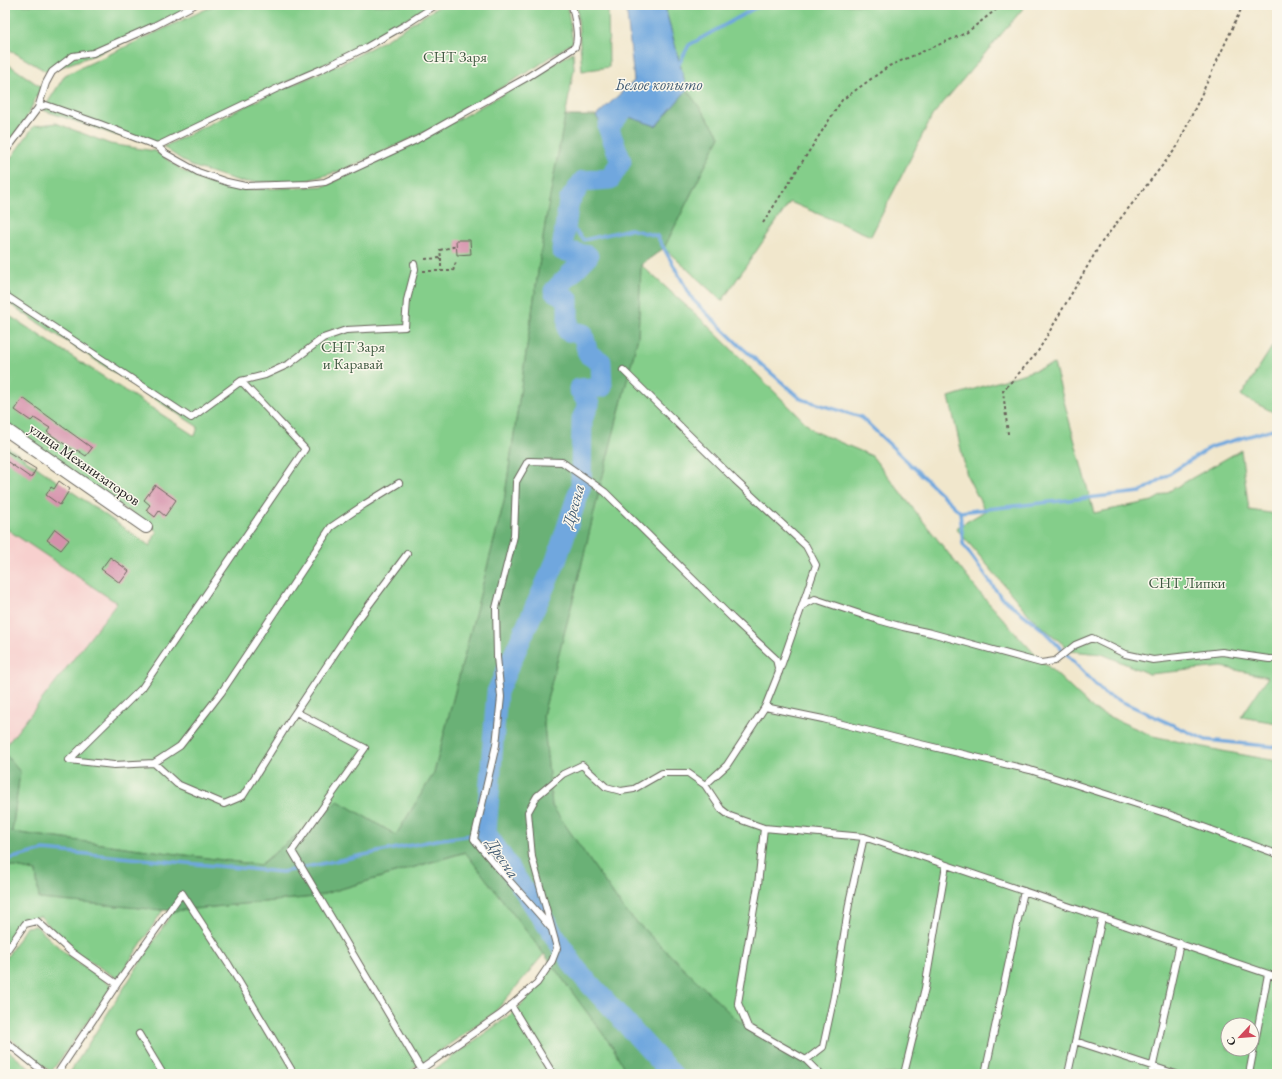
<svg xmlns="http://www.w3.org/2000/svg" width="1282" height="1079" viewBox="0 0 1282 1079" font-family="'EB Garamond',serif">
<style>
.built{fill:#f7d0ce}
.green{fill:#84ce8a;stroke:#507553;fill-rule:evenodd}
.forest{fill:#6bb176;stroke:#446649}
.water{fill:#6fa7de;stroke:#46627d}
.lines{fill:none;stroke-linecap:round;stroke-linejoin:round}
.stream{stroke:#6fa7de;stroke-width:3.5}
.river{stroke:#6fa7de;stroke-width:21}
.building{fill:#d591ab}
.lane-casing{stroke:#67635a;stroke-width:8}
.street-casing{stroke:#67635a;stroke-width:14}
.path{stroke:#67635a;stroke-width:2;stroke-dasharray:3 3;stroke-linecap:butt}
.lane{stroke:#fff;stroke-width:6}
.street{stroke:#fff;stroke-width:12}
.labels{text-anchor:middle;dominant-baseline:central;stroke-width:3;stroke-linejoin:round;paint-order:stroke}
.park-label{font-size:15px;fill:#405a42;stroke:#fbf7ec}
.street-label{font-size:15px;fill:#1c1c1c;stroke:#fbf7ec}
.water-label{font-size:16px;font-style:italic;fill:#415b73;stroke:#fbf7ec}
</style>
<rect width="100%" height="100%" fill="#fbf7ec"/>
<filter id="ink" filterUnits="userSpaceOnUse"><feTurbulence type="fractalNoise" baseFrequency=".025" numOctaves="2"/><feDisplacementMap in="SourceGraphic" scale="8" xChannelSelector="R" yChannelSelector="G"/><feConvolveMatrix kernelMatrix="1 2 1 2 8 2 1 2 1" color-interpolation-filters="sRGB"/></filter>
<filter id="wash" filterUnits="userSpaceOnUse"><feTurbulence type="fractalNoise" baseFrequency=".012" numOctaves="4" result="noise"/><feDisplacementMap in="SourceGraphic" scale="16" xChannelSelector="R" yChannelSelector="G"/><feGaussianBlur stdDeviation="0.9" result="paint"/><feColorMatrix in="noise" values="0 0 0 0 0 0 0 0 0 0 0 0 0 0 0 0 0 1.4 0 .05"/><feComposite in="paint" operator="in"/></filter>
<g filter="url(#wash)">
<rect width="100%" height="100%" fill="#f1e7cc"/>
<path class="built" d="M5,528L117,603L5,747Z"/>
<path class="green" d="M5,5H196L97,54L47,72L5,47Z
M215,5H430L360,48L155,143L115,135L43,110L65,75Z
M441,5H567L573,42L536,67L432,129L343,170L302,182H242L191,166L163,147L260,99L347,61L387,39Z
M577,5H608L609,67L582,71Z
M667,5H1026L932,116L871,236L790,202L722,301L664,248L720,136L687,90L666,11Z
M573,52L574,69L546,218L504,502L434,773L396,835L338,801L260,865L12,832L20,772L5,754V747L117,603L5,528V445L150,546L157,531L5,428V313L195,436L198,427L5,301V166L34,126L56,123L110,144L155,151L185,172L240,190L324,186L409,147L519,85Z
M5,62L41,87L25,121L5,147Z
M641,265L701,319L814,431L872,456L978,591L1032,651L1094,710L1153,736L1222,751L1277,761V1074H828L736,1020L624,910L552,806L543,715L575,592L603,475L638,337ZM1228,1025H1252V1049H1228Z
M1277,339V414L1241,396Z
M1054,364L1094,513L1152,501L1241,450L1249,510L1277,514V723L1241,717L1268,677L1222,667L1149,674L1102,654L1071,651L1031,617L956,528L985,511L967,476L949,397Z
M466,852L544,954L495,1012L426,1061L404,1074H69L173,911L314,897Z
M5,865L36,871L39,899L163,910L118,979L72,950L40,916L22,921L5,946Z
M36,926L66,954L113,986L51,1072L5,1034V960L26,927Z
M553,966L614,1049L627,1074H428L509,1016L520,1006Z
M5,1048L36,1074H5Z"/>
<path class="forest" d="M687,90L720,136L664,248L641,265L638,337L603,475L575,592L543,715L552,806L624,910L736,1019L828,1074H627L614,1049L544,954L465,852L314,897L173,911L39,899L36,871L5,865V754L20,772L12,832L260,865L338,801L396,835L434,773L504,502L546,218L565,116H596L609,137L629,117L656,126Z"/>
<path class="water" d="M626,5H667L666,11L687,90L656,126L629,117L609,137L596,116L634,81Z"/>
<g class="lines">
<path class="stream" d="M678,66L689,45L755,8L767,5
M566,221L584,240L630,229L657,236L693,300L739,345L801,399L861,417L960,512L1141,492L1211,447L1277,428
M960,512L963,544L1000,596L1042,629L1105,694L1206,740L1277,747
M5,860L44,850L282,872L436,840L486,833"/>
<path class="river" d="M622,111L608,127L621,161L610,179L583,181L569,201L562,250L588,256L554,291L568,299V331L583,334L588,354L601,362L602,387L579,389L589,404L582,419L581,485L556,561L497,692L486,833L577,970L672,1074"/>
</g>
<g id="blocks">
<path class="building" d="M456,240H470L471,254L457,255Z
M23,398L92,448L86,456L77,450L76,452L47,432L50,428L34,418L31,421L15,410Z
M5,450L36,469L31,478L5,460Z
M59,481L70,489L60,505L46,495L51,487L54,489Z
M155,485L176,500L165,516L159,511L155,517L146,510L150,505L144,500Z
M55,529L69,540L61,550L47,540Z
M110,557L129,571L120,583L101,569Z"/>
</g>
</g>
<g filter="url(#ink)">
<use href="#blocks" fill-opacity="0" stroke="#67635a" stroke-width="1"/>
<g class="lines">
<defs>
<path id="lane" d="M38,108L46,105L100,124L157,146L166,154L198,172L227,182L245,186L309,184L325,182L416,140L526,78L575,47C580,35 574,17 572,5
M157,146L280,87L324,68L365,48L405,25L436,5
M5,152L38,108L46,83L52,72L73,56L93,53L154,26L194,5
M5,295L191,418L241,381L265,375L289,364L323,338L346,330L405,327L407,300L415,269L414,264
M623,370L735,480L806,546L816,565L802,606
M241,381L305,449L142,688L69,760L114,765L154,763L180,746L221,693L331,527L365,504L399,483
M765,707L823,719L908,741L1030,770L1168,814L1277,854
M296,712L365,748L292,851L424,1074
M154,763L177,784L224,804L243,796L291,719L354,625L407,554
M705,785L727,765L765,707L779,672L802,606L815,599L878,620L903,627L931,633L1041,663L1055,661L1075,645L1092,638L1125,654L1153,660L1222,652L1269,659H1277
M764,828L758,885L738,1003L748,1027L806,1060L823,1047L834,996L850,898L864,837
M550,927C525,897 498,870 474,839L496,745L501,697L497,657L496,608L514,536L516,482L528,461L562,462L605,492L732,618L776,659L779,672
M5,953L25,924L37,921L70,951L117,984
M511,1005L553,1074
M139,1034L163,1074
M5,1041L46,1074
M1075,1041L1176,1074
M806,1060L820,1074
M57,1074L117,984L182,893L229,965L294,1074
M414,1074L501,1014L537,983L552,961L557,948L532,857L528,812L537,796L563,774L582,765L606,787L621,791L634,789L662,773H688L705,785L721,809L730,816L764,828L864,837L1277,977
M904,1074L925,988L946,865
M985,1074L1024,891
M1068,1074L1102,918
M1151,1074L1180,943
M1249,1074L1268,974"/>
<path id="street" d="M5,429L146,527"/>
</defs>
<use href="#lane" class="lane-casing"/>
<use href="#street" class="street-casing"/>
<path class="path" d="M763,223L842,100L889,66L966,33L1002,5
M441,258V271
M425,259L441,258L440,250L457,246
M423,271H453L456,262
M1008,434L1003,391L1037,353L1101,243L1177,147L1243,5"/>
<use href="#lane" class="lane"/>
<use href="#street" class="street"/>
</g>
</g>
<g class="labels">
<g class="park-label">
<text x="455" y="56">СНТ Заря</text>
<text x="353" y="346">СНТ Заря<tspan x="353" dy="17">и Каравай</tspan></text>
<text x="1187" y="582">СНТ Липки</text>
</g>
<g class="street-label">
<text transform="translate(85 464) rotate(35)">улица Механизаторов</text>
</g>
<g class="water-label">
<text x="659" y="84">Белое копыто</text>
<text transform="translate(573 506) rotate(-74)">Дресна</text>
<text transform="translate(503 858) rotate(57)">Дресна</text>
</g>
</g>
<rect width="1282" height="1079" fill="none" stroke="#fbf7ec" stroke-width="20"/>
<g transform="translate(1240 1037) rotate(244)"><circle r="19" fill="#fbf7ec" stroke="#a29f99"/>
<path d="M0-3L7 15L0 10L-7 15Z" fill="#d1495b"/>
<text y="-6" font-size="11" font-weight="bold" text-anchor="middle" fill="#1c1c1c">С</text>
</g>
</svg>
